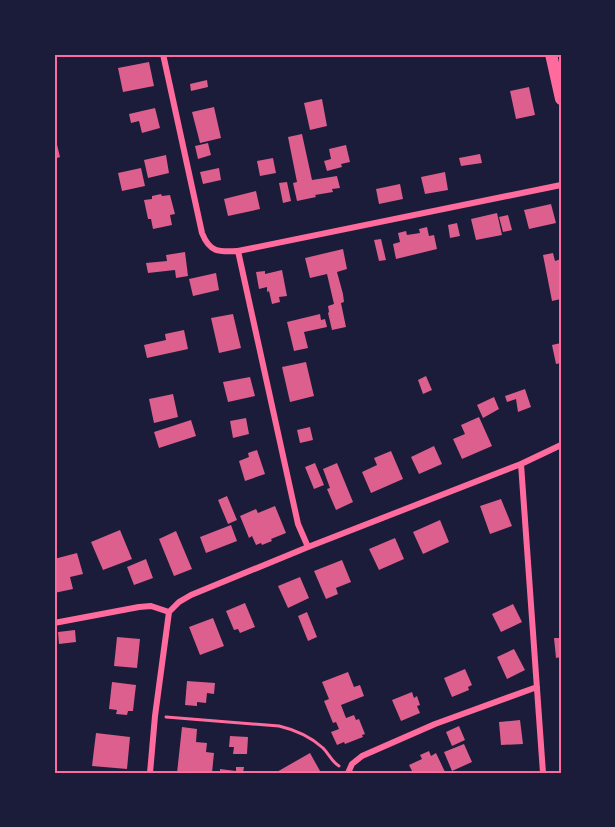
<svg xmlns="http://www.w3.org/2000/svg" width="615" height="827" viewBox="0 0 615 827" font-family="'IBM Plex Serif',serif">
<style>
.building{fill:#dd5f8e}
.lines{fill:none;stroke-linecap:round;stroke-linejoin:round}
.path{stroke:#ff6b9d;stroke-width:3}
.minor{stroke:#ff6b9d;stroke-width:6}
.secondary{stroke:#ff6b9d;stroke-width:12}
.neatline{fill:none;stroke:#ff6b9d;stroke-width:2}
</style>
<rect width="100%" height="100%" fill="#1b1b3a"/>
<path class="building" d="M149,62L154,86L123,92L118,68Z
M207,80L208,87L191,91L190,84Z
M529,87L535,115L516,119L510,91Z
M322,99L327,126L310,130L304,103Z
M214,107L221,138L200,143L192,112Z
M155,108L160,128L142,133L139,121L131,123L129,114Z
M54,132L60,157L54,159Z
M302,134L312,180L337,176L340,188L332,189L333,192L315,195L316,197L297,201L293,183L297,182L288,137Z
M208,143L211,155L198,159L195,146Z
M346,145L350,162L341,164L342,167L327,171L324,161L331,159L329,149Z
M480,154L482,163L461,166L459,158Z
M166,155L169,173L148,178L144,160Z
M273,158L276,173L260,176L257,161Z
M141,168L145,186L122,191L118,173Z
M219,168L221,180L203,184L200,172Z
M445,172L448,190L425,194L421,177Z
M287,182L291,201L283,203L279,183Z
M400,184L403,199L379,204L376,189Z
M256,191L260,209L228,216L224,199Z
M161,194L162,196L170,195L175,214L170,215L172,225L153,229L151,219H148L144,200L152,199V196Z
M551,204L556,223L529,229L524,210Z
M497,213L502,235L476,240L471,219Z
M508,215L512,230L503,232L499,217Z
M457,223L460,236L450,238L448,225Z
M427,227L429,236L434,235L437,249L396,259L393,244L400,242L398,233L406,231L407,235L420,233L419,229Z
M381,239L386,260L379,261L374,240Z
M343,249L347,269L337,272L343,294L344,302L341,303L346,327L332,330L328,313L329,312L328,306L334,304L327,274L310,278L305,258Z
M185,252L188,276L176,278L175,270L148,273L146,263L167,261L166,255Z
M553,253L555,261L561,259V299L552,301L543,255Z
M282,270L287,296L279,297L280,302L272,304L269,291L267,292V287L259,289L256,272L265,271V274Z
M216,273L219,290L193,296L189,279Z
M233,314L241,348L219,353L211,318Z
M320,314L321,320L325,319L327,327L304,332L308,348L294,351L287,322Z
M184,330L188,349L147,358L144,345L166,340L165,334Z
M561,343V363L556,364L552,345Z
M306,362L314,396L290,402L282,367Z
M426,376L432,390L423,394L418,380Z
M250,377L255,396L228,402L223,382Z
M525,389L531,407L518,412L516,399L507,402L505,396Z
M173,394L178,417L154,423L149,399Z
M494,397L499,409L483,418L477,405Z
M479,417L492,446L462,459L453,439L465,434L461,425Z
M246,418L249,434L233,438L230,421Z
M191,420L196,436L159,448L154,432Z
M310,427L313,440L300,443L297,430Z
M434,446L442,464L419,474L411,457Z
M257,450L265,474L245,481L239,461L249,457L248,453Z
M391,451L403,479L371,493L362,472L377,465L374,458Z
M315,463L324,485L314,489L305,467Z
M337,463L353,502L336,510L327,489L330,488L323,469Z
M227,496L237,520L228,524L218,500Z
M501,499L512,526L490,534L480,506Z
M275,506L286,533L271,539L272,541L262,545L261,543L256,545L252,536L249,538L240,516L256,509L258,513Z
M440,520L449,542L423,554L413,532Z
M231,525L237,541L206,553L200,537Z
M120,530L132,559L103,570L91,542Z
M176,531L192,569L174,576L159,539Z
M395,538L404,559L379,570L369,549Z
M77,553L83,574L70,577L73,589L54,593V559Z
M146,559L153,578L134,585L127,567Z
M342,560L351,582L336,588L338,594L326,599L314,571Z
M300,577L309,598L288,608L278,586Z
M245,603L255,627L240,633L238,629L234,630L226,611Z
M513,604L522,622L501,632L492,614Z
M307,612L317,637L308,641L298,616Z
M213,618L224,646L200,655L189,627Z
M75,630L76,642L59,644L58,632Z
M117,637L140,639L137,668L114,666Z
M554,638H561V657L556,658Z
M514,649L525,670L507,679L497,657Z
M465,669L472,685L468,687L469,690L452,697L444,678Z
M348,672L354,687L360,685L364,696L341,705L346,718L354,715L356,720L359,719L365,734L362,735L363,737L345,744L344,742L337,745L331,732L339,729L336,722L333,723L324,701L329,699L322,682Z
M187,681L215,683L214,694L207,693L206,703L197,702V706L185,705Z
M112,682L136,685L133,711H128L127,715L116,714L117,710L109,709Z
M412,692L414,698L417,696L420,705L417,706L420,713L401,721L392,700Z
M520,720L523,744L501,745L499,722Z
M459,726L465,740L452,746L446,732Z
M182,727L197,729L196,742L207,743L206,752L214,753L212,773H177Z
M96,733L130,737L127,769L92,766Z
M230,736L248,737L247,754H233L234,747H229Z
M464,744L472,762L452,771L444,752Z
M429,751L431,756L436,753L445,772L413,773L409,765L422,759L420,755Z
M310,753L320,771L318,773H275Z
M236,767H244L243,773H220V769L236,771Z"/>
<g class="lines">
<path class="path" d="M166,717L279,726C296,730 310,736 323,748C329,754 332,762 339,766"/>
<path class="minor" d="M163,54L202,233C210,253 219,252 238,251L298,524L308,547
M238,251L561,185
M521,464L543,773
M54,623L139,607L151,606L169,612
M150,773L155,716L169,612L179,602L191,595L308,547L521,464L561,445
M348,773L352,764L362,756L435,724L537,687"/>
<path class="secondary" d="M551,54L561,99"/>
</g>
<rect width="615" height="827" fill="none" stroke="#1b1b3a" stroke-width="111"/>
<rect x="56" y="56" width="504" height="716" class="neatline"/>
</svg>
